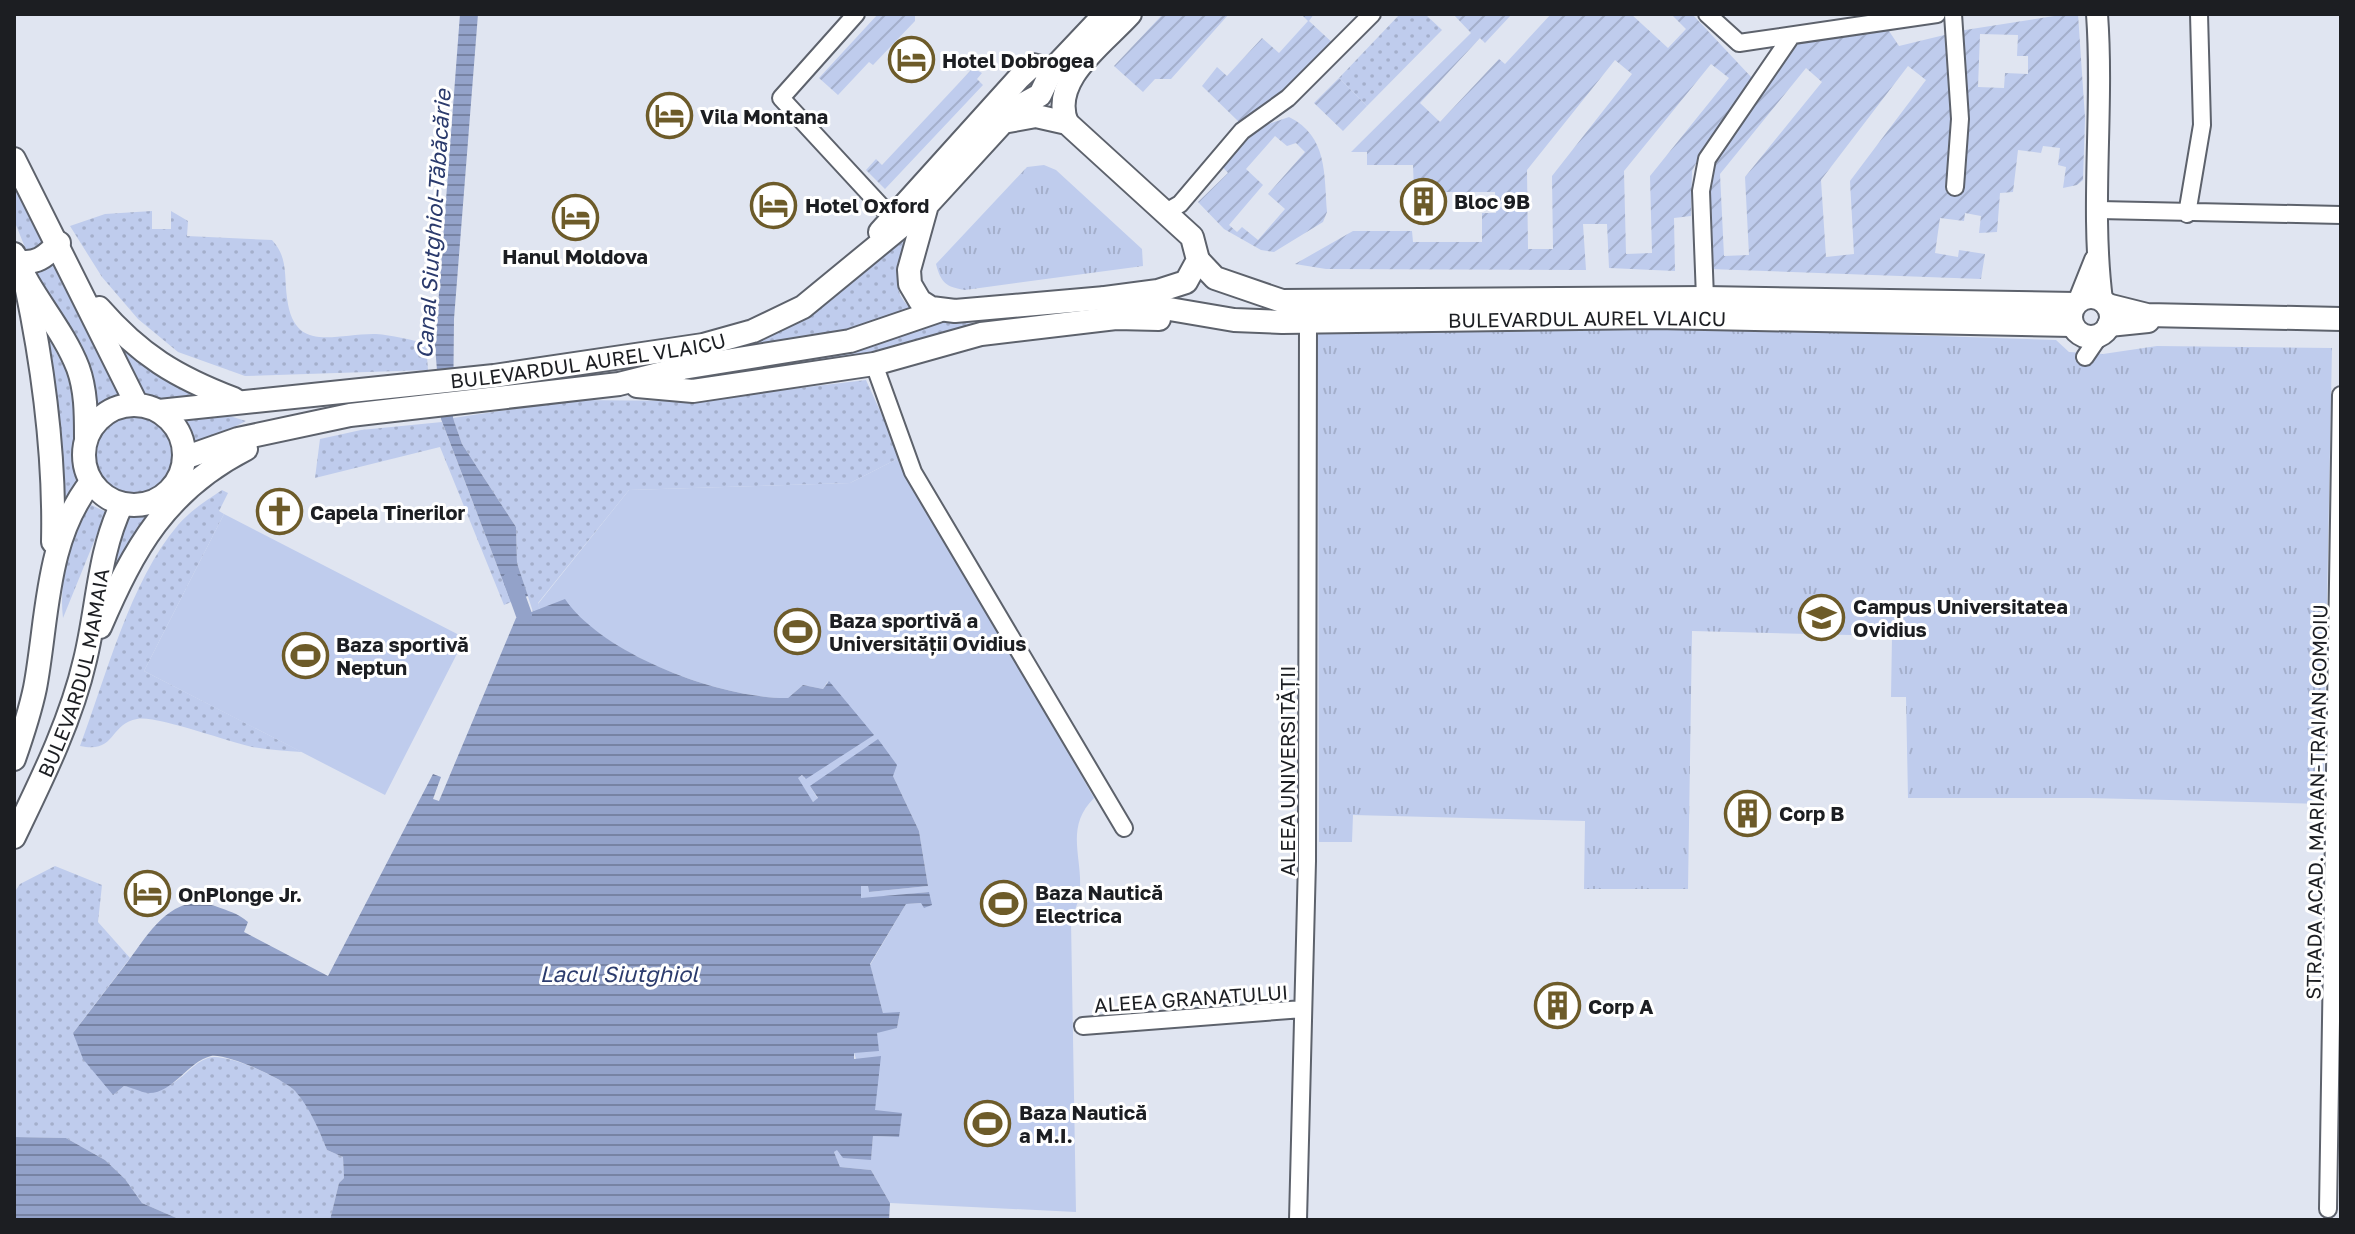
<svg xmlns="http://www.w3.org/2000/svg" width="2355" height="1234" viewBox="0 0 2355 1234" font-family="'Golos Text',sans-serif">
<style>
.grass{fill:url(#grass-dots)}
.park{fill:url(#park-tufts)}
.garden{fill:url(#garden-furrows);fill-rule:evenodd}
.pitch{fill:#bfcced}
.water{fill:url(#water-rules)}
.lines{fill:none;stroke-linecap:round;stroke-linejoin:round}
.canal{stroke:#93a2c9;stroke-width:16}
.minor-casing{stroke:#5d626c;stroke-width:20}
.tertiary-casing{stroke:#5d626c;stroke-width:24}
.secondary-casing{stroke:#5d626c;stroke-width:26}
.minor{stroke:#fff;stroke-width:16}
.tertiary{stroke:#fff;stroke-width:20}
.secondary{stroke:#fff;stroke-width:22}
.labels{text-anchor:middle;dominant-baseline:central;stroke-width:6;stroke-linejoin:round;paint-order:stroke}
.poi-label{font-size:20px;font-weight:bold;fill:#1c1e22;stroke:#fff;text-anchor:start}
.street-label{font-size:20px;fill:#1c1e22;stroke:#fff}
.water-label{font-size:22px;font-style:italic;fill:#2b3b6d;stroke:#fff}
</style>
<defs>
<pattern id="grass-dots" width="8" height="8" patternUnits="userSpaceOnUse" patternTransform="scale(2)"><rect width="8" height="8" fill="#bfcced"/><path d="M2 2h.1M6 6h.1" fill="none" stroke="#a4afcb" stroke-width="1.8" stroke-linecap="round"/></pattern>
<pattern id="park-tufts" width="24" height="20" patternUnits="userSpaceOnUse" patternTransform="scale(2)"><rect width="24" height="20" fill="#bfcced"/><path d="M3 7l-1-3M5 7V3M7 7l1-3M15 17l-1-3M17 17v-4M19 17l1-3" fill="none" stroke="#a4afcb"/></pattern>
<pattern id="garden-furrows" width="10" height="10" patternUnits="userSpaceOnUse" patternTransform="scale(2)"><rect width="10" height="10" fill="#bfcced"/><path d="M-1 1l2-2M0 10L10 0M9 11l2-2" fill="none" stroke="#a4afcb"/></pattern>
<pattern id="water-rules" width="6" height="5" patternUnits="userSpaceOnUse" patternTransform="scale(2)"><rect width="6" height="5" fill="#93a2c9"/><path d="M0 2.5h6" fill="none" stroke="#7783a3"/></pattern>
</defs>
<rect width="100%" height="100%" fill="#e0e5f1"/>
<path class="grass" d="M1400,14H1425L1442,30L1367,106L1339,78Z
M14,185L46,244L28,255L14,220Z
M152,211V229H171V211L188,221L187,236L272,240C288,257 284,275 287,298C294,355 336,333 376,334C392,335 410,340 426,343L428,370L245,376L178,352L138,319L102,277L70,226L105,214Z
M905,240C899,262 888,293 912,308L827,338L701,353L803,317Z
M56,254L125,393L92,407L29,281L36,269Z
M38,319L75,387L77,480L59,519Z
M941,321L977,324L879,354L697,380H657Z
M108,333L213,398L158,402L145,398Z
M866,380L901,457L850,483L629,490L538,603L540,610L533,612L517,563L516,527L462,444L453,418L575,400L691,401Z
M223,414L246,421L192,448L177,419Z
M94 454a39 39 0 1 1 78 0a39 39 0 1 1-78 0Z
M442,422L511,602L504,605L440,447L315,478L320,439L361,430Z
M216,460L103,589L125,512C160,509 175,492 191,462Z
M222,490L228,493L219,511L224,514L144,671L302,752C286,751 269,750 252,747C228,742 156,715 137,719C109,724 116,754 80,746C106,677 130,581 178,525C191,510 206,501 222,490Z
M89,504L106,512L63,618C58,577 72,541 89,504Z
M55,866L102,885L98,922L130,958L73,1033L113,1095L124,1086C137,1088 161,1090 173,1083C186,1076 193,1063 208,1058C225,1052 282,1078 294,1090C310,1106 319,1130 327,1150L343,1157L344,1178L339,1183L330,1220H181L142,1203L125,1179L105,1160L66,1138L14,1137V893L20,884Z"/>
<path class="park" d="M1044,165L1056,170L1142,249L1143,266L965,290C946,287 941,283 936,264L1027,167Z
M1605,325L2056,340L2069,352L2103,354L2157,346L2332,348L2323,804L2089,798H1908L1906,697H1891L1892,636L1692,631L1688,889H1584L1585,821L1353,815L1352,842H1319L1318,332Z"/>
<path class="garden" d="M878,14H915V21L873,65L869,62L838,95L819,78Z
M1163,14H1229L1171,79H1155L1143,92L1114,66Z
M1301,14H1314L1309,21L1336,46L1286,95L1239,122L1202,86L1217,67L1227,76L1262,38L1279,53L1308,21Z
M1453,14H1512L1485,43L1480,38L1420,103L1440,122L1499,59L1505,64L1551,14H1631L1668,48L1686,29L1671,14H1692L1753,79L1705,146L1692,171L1691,216L1674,218L1675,271L1609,268L1607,224H1583L1586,270L1326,269L1295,264L1353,231H1412L1413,242H1482V213H1496L1495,192H1414L1413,165H1367V152H1351L1471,33ZM1615,60L1632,74L1552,176L1553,249H1528L1527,170ZM1711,64L1729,78L1650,176L1652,253L1626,254L1624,171Z
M2067,14H2078L2085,118L2083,180L2077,185L2063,188L2066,167L2058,165L2060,148L2043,146L2041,153L2018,150L2013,192L2000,193L1997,232L1979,233L1981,216L1965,213L1964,221L1940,218L1935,253L1958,257L1959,250L1985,254L1981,279L1709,269L1706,190L1716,155L1798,44L1887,28L1899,46L1965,30ZM1980,34L2018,35L2017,56H2028V74L2005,73L2004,88L1978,87ZM1908,66L1926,80L1850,181L1854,254L1826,257L1821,180ZM1806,68L1822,82L1745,177L1749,255L1724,256L1720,174Z
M973,68L982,73L977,79L983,85L885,189L866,170L876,159L882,165Z
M1339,78L1367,106L1343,131L1314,103Z
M1289,117C1328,136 1324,175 1327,212L1323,222L1274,252L1261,250L1224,229L1198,202L1228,173L1220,164L1257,128ZM1275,136L1287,146L1296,143L1305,152L1268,194L1285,209L1258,240L1242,227L1237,232L1229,225L1263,185L1246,169Z"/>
<path class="pitch" d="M901,457L1094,798C1065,827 1082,855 1080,890C1080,900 1074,911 1071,921L1076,1212L890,1203L871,1170L840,1167L834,1152L837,1149L871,1159L873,1136L899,1137L875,1111L854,1053L882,1029L897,1028L900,1013H883L870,965L906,904L922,903L928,892L861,899V886H868L869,892L928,886L919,831L893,776L810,786L818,799L813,802L797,778L803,775L805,779L828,681L823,689L803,685L788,698C722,699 603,655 565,600L540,610L538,604L629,490L850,483Z
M224,514L465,638L385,795L144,671Z"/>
<path class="water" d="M460,14H478L454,319L453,418L462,444L516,527L517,563L528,596L511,602L441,419L435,346Z
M565,599C603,655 722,699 788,698L803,685L823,689L829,681L874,735L806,779L802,775L798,778L813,802L818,798L810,786L878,739L897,765L893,776L919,831L928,886L869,892L868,886H861V898L929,892L932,905L924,908L921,903L906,904L870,964L883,1013L900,1012L897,1028L877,1033L879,1051L854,1053V1059L881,1056L875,1110L902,1113L899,1137L873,1136L871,1160L843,1158L837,1150L834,1152L840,1167L871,1170L890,1203L889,1220H330L339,1183L344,1178L343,1157L327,1150C319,1130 310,1108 295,1091C284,1079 227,1053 211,1056C187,1062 173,1094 148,1093C140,1092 131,1087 124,1086L113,1095L83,1059L73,1033C91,1010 108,987 126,964C148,935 171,891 215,906C228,911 238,913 248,922L244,932L328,976L433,774L441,777L433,799L439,801L516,618Z
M14,1137L66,1138L105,1160L125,1179L142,1203L181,1220H14Z"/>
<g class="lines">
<path class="canal" d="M511,579L524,615"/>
<defs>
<path id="minor" d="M856,14L781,98L891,217
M1707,14L1739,43L1937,14
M1953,14L1960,119L1955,187
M2099,210L2341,215
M1166,212L1180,204L1242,131L1288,98L1372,14
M2187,214L2202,125L2199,14
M1705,298L1701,191L1707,159L1790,38
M2085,357L2100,335
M874,364L913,472L1124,828
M1083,1026L1303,1009
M2328,1209L2341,395
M1298,1220L1307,861L1308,322"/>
<path id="tertiary" d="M2097,14C2104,109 2090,206 2102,300
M2079,300L2095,260"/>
<g id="secondary">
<path d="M1003,122L1036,116L1067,123L1192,237L1198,260L1186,282L1158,291L1105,298L955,311L931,308L920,301L910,284L909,270L927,205L1016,108L1040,95L1052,70L1105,14"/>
<path d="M1067,123C1049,80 1104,43 1130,14"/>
<path d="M14,159L137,405"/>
<path d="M880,232L1019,78L1033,65L1052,70"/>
<path d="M14,254C30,295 62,327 78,368C86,390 86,414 86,437"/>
<path d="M1198,260L1215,278L1282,301L1705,298L2075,304"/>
<path d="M17,261C36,265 45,257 59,243"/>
<path d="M26,285C44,371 55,454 53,542"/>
<circle cx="2091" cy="317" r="20"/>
<path id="s1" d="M1105,298L1234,320L1282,322L1655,317L2072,325"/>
<path d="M2107,305L2147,315L2341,319"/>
<path d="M99,308C140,355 176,377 234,399"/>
<path d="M2109,325L2148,321"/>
<path d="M637,386L693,391L874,364L981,334L1116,318L1159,319"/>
<circle cx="134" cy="455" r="50"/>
<path id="s2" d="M159,411L494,376L703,345L753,331L803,307L926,206"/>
<path d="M184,458L238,439L350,415L619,384L683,368L850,341L938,311"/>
<path d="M100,627C134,548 166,490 246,449"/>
<path d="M14,759C22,736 30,712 35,688C48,619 45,540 91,482"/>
<path id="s3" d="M14,837C41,781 71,721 85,660C98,607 98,554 122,504"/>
</g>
</defs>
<use href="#minor" class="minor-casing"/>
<use href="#tertiary" class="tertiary-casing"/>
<use href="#secondary" class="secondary-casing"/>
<use href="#minor" class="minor"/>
<use href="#tertiary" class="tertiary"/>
<use href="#secondary" class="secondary"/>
</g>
<defs>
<symbol id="hotel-ring" viewBox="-11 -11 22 22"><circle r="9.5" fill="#fff" stroke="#6d5b29" stroke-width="1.5"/><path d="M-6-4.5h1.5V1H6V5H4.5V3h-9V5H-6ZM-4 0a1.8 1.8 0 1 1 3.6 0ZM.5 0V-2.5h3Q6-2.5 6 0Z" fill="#6d5b29"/></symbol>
<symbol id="building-ring" viewBox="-11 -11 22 22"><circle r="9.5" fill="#fff" stroke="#6d5b29" stroke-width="1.5"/><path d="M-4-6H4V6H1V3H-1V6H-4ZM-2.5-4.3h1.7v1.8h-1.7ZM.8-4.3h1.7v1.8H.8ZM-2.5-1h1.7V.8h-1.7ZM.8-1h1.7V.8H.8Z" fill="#6d5b29"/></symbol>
<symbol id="church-ring" viewBox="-11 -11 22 22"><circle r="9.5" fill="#fff" stroke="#6d5b29" stroke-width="1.5"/><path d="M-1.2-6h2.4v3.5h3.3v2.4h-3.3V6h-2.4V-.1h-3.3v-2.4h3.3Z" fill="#6d5b29"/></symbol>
<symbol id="university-ring" viewBox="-11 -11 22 22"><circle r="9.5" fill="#fff" stroke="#6d5b29" stroke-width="1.5"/><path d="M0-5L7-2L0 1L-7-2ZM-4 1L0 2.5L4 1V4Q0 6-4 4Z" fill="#6d5b29"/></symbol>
<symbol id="stadium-ring" viewBox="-11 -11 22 22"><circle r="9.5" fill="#fff" stroke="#6d5b29" stroke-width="1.5"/><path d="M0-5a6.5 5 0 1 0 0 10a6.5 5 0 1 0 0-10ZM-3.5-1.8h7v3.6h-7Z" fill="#6d5b29"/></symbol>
</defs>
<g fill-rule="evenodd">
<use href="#hotel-ring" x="886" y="34" width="51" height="51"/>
<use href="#hotel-ring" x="644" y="90" width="51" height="51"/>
<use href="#building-ring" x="1398" y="176" width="51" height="51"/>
<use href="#hotel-ring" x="748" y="180" width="51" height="51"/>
<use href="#hotel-ring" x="550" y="192" width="51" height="51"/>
<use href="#church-ring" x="254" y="486" width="51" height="51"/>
<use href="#university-ring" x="1796" y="592" width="51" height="51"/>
<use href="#stadium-ring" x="772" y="606" width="51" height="51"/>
<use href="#stadium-ring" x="280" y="630" width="51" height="51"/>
<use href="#building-ring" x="1722" y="788" width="51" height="51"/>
<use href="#hotel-ring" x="122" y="868" width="51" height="51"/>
<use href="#stadium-ring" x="978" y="878" width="51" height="51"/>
<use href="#building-ring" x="1532" y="980" width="51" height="51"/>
<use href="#stadium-ring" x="962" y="1098" width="51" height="51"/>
</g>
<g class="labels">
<g class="poi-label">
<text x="942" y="60">Hotel Dobrogea</text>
<text x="700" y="116">Vila Montana</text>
<text x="1454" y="201">Bloc 9B</text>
<text x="805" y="205">Hotel Oxford</text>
<text x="575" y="256" text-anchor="middle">Hanul Moldova</text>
<text x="310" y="512">Capela Tinerilor</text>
<text x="1853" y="606">Campus Universitatea<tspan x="1853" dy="23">Ovidius</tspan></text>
<text x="829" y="620">Baza sportivă a<tspan x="829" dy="23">Universității Ovidius</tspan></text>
<text x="336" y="644">Baza sportivă<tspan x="336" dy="23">Neptun</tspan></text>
<text x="1779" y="813">Corp B</text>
<text x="1035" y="892">Baza Nautică<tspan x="1035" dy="23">Electrica</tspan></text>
<text x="178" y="894">OnPlonge Jr.</text>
<text x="1588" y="1006">Corp A</text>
<text x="1019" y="1112">Baza Nautică<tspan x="1019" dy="23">a M.I.</tspan></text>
</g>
<g class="street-label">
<text stroke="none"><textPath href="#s1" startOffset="484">BULEVARDUL AUREL VLAICU</textPath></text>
<text stroke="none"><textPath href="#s2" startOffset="432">BULEVARDUL AUREL VLAICU</textPath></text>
<text stroke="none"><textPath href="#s3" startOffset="176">BULEVARDUL MAMAIA</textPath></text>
<text transform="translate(1287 771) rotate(-90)">ALEEA UNIVERSITĂȚII</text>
<text transform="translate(2316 802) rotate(-89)">STRADA ACAD. MARIAN-TRAIAN GOMOIU</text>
<text transform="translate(1191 998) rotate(-4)">ALEEA GRANATULUI</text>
</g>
<g class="water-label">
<text transform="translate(433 224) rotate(-86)">Canal Siutghiol-Tăbăcărie</text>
<text x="619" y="973">Lacul Siutghiol</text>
</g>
</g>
<rect width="2355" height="1234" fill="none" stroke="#1c1e22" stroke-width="32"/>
</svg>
